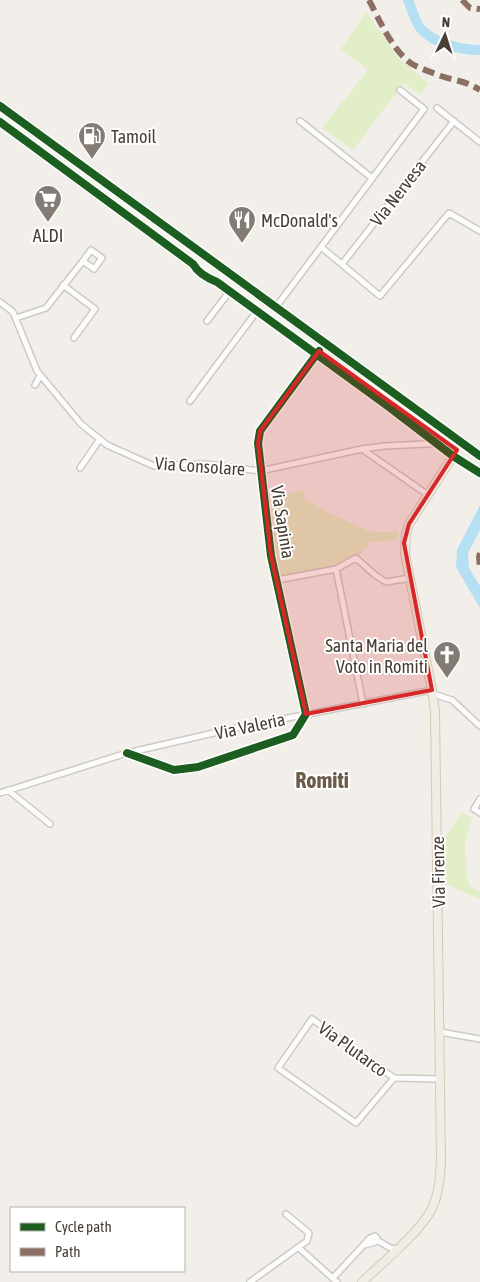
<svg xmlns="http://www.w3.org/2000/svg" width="480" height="1282" viewBox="0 0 480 1282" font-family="'Asap Condensed',sans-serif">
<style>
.green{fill:#e2eec7}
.water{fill:#b5e0f4}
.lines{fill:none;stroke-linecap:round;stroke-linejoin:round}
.river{stroke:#b5e0f4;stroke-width:10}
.street-casing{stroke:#cecac5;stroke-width:8}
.secondary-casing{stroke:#d3ccc1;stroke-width:10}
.primary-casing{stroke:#d6c9b5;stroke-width:10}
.street{stroke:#fdfcfc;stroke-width:5}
.secondary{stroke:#f7f4ee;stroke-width:8}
.primary{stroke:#f1ece4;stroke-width:8}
.quiet{stroke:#8d6e63;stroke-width:6;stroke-dasharray:12 6;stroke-linecap:butt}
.cycleway-casing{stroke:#fff;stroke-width:11}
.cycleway{stroke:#1b5e20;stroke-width:8}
.marked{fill:#d62828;fill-opacity:0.2;stroke:#d62828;stroke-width:4;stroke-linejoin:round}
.labels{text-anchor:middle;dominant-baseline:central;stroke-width:4;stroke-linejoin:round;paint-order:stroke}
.poi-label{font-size:18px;fill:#483f34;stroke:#fff;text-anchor:start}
.street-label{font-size:18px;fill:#483f34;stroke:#fff}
.district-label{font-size:22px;font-weight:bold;fill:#6c5c4a;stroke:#fff}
</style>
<rect width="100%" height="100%" fill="#f2eeea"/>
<path class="green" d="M366,12L399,59L429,83L421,95L404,83L353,150L322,128L368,70L341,49Z
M304,490L305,499L327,512L371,532H399L397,540L371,542L358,557L354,554L335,566L280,576L268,499Z
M462,812L472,818L465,844L467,878L471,887L480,892V899L445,884L444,839Z"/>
<path class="water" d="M480,505V530L468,553L469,568L480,586V608L456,567L457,550Z"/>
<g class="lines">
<path class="river" d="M408,0C412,9 415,22 421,29C435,44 461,50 480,50"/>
<defs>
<path id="street" d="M437,108L480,142
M300,121L372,178
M321,247L424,109L400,90
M342,264L454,121
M63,285L95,309L74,338
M0,302L13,312L37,371L81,424L107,445L154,466L205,464L260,471L362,449L385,446L446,443
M270,315L321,247L380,296L449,213L480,231
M16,318L46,308L83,261L94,269L102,258L91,250L83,261
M207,321L233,287
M35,385L40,376
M190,401L260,307
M362,449L428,495
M80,468L100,439
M336,569L356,558L375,575L386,582L410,578
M277,580L336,569L363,704
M433,694L452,700L480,726
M127,753L174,770L198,767L293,735L306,714L271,556L258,443L260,431L319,351
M8,790L50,824
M0,793L127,753L231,729L432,690
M480,799L474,809L480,813
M312,1019L394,1078L356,1123L278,1068Z
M440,1032L480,1039
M394,1078L440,1079
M377,1241C385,1242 384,1248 396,1249
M299,1248L337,1282
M333,1278L370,1238L375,1236L377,1238L375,1242L365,1245
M250,1282L307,1241L309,1233L286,1214"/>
<path id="secondary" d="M0,114L319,351L457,450"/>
<path id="primary" d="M362,1282C382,1263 423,1230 433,1206C439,1192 440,1176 441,1161L435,712L432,690L405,554L406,534L409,524L457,450L480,464"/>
</defs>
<use href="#street" class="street-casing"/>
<use href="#secondary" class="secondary-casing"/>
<use href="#primary" class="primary-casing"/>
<use href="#street" class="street"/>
<use href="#secondary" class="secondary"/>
<use href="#primary" class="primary"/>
<path class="quiet" d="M369,0C380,21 392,50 412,64C421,69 431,72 441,76C456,81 466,81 480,90
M462,0L470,8L480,9
M480,553L479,557L480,568"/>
<defs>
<path id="cycleway" d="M0,106L480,456
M0,122L193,264C198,273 207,278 217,282L389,407L453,456L480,473
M127,753L174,770L198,767L293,735L306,714L271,556L258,443L260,431L319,351"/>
</defs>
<use href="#cycleway" class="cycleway-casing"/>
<use href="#cycleway" class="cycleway"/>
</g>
<path class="marked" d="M319,351L457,450L409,524L404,543L432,690L306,714L271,556L258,443L260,431Z"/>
<defs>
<symbol id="fuel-pin" viewBox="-11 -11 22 30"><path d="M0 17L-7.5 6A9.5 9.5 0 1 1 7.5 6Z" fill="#847c74" stroke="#fff"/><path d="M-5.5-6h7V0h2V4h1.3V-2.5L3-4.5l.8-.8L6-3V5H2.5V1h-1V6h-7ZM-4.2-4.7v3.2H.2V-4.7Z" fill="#fff"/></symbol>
<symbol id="supermarket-pin" viewBox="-11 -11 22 30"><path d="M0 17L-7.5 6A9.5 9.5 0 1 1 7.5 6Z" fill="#847c74" stroke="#fff"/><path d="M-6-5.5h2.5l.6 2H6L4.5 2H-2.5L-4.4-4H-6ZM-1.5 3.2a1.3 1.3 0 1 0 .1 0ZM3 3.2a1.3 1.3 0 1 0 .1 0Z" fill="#fff"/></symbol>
<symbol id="restaurant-pin" viewBox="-11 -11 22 30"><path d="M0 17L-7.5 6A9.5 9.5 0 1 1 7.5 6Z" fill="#847c74" stroke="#fff"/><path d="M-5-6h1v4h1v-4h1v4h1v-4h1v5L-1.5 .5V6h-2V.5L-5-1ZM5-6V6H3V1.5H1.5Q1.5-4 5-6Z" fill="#fff"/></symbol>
<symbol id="church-pin" viewBox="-11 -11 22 30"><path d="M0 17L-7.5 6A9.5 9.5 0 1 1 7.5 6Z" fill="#847c74" stroke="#fff"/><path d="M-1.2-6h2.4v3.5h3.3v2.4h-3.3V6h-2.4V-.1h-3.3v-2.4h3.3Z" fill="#fff"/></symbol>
</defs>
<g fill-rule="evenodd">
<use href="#fuel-pin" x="76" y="120" width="32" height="43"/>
<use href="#supermarket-pin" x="32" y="183" width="32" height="43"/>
<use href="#restaurant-pin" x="226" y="204" width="32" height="43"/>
<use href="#church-pin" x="431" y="639" width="32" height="43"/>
</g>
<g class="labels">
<g class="poi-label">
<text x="111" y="136">Tamoil</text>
<text x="261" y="220">McDonald's</text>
<text x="48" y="235" text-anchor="middle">ALDI</text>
<text x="428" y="645" text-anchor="end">Santa Maria del<tspan x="428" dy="21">Voto in Romiti</tspan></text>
</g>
<g class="street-label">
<text transform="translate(398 193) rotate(-52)">Via Nervesa</text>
<text transform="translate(200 466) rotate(4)">Via Consolare</text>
<text transform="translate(283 522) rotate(81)">Via Sapinia</text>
<text transform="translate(250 726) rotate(-12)">Via Valeria</text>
<text transform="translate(438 872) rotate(-91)">Via Firenze</text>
<text transform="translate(353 1049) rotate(36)">Via Plutarco</text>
</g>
<g class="district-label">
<text x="322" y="780">Romiti</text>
</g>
</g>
<rect x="10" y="1207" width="175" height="65" fill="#ffffff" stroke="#b6b2ae"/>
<rect x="20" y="1223" width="25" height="8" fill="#1b5e20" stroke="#b6b2ae"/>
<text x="55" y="1232" font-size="15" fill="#483f34">Cycle path</text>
<rect x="20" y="1248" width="25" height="8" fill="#8d6e63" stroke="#b6b2ae"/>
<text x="55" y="1257" font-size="15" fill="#483f34">Path</text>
<g transform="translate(445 35) rotate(4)" stroke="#ffffff" stroke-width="4" paint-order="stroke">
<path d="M0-4L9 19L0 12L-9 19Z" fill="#483f34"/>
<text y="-8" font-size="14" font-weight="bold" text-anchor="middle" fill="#483f34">N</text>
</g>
</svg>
